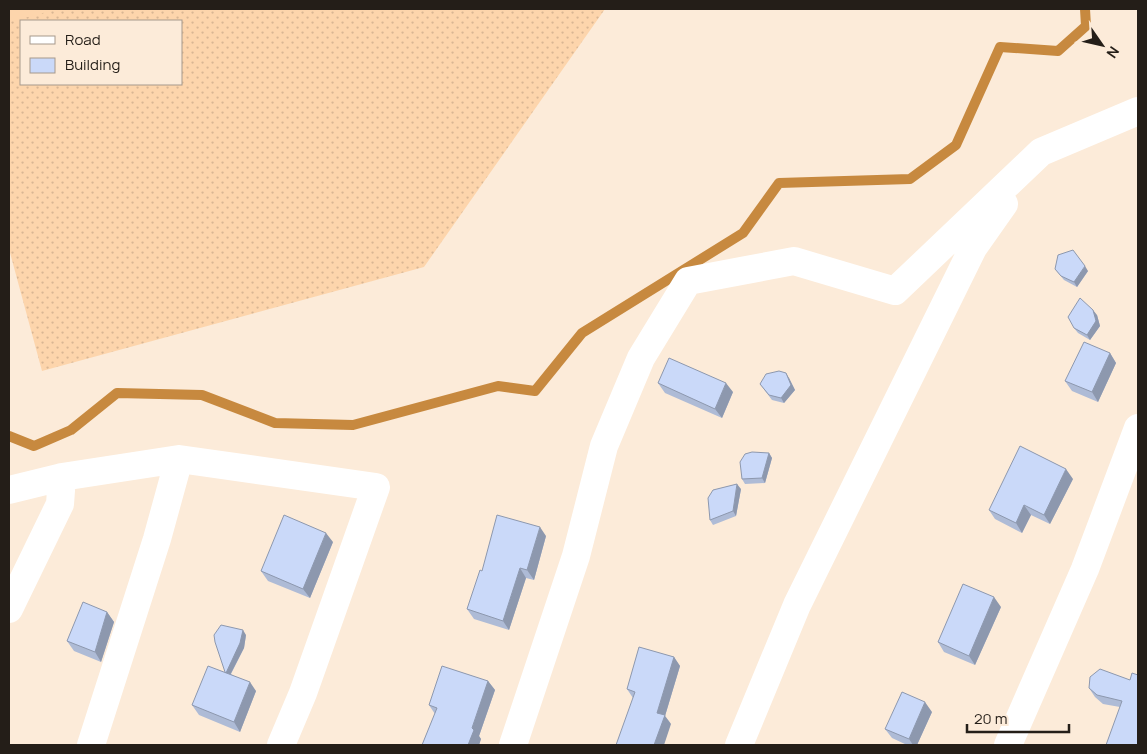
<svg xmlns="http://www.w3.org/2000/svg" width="1147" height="754" viewBox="0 0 1147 754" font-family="Manrope,sans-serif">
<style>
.grass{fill:url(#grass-dots);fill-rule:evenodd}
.pitch{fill:#fdd5ac}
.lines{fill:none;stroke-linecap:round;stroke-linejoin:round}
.stream{stroke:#c7893f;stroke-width:10}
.minor{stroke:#fff;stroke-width:28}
.wall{fill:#aebbd6}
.shaded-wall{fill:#8d98ae}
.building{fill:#cad9f9;stroke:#8d98ae}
</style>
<defs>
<pattern id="grass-dots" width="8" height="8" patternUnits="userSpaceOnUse" patternTransform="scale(1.25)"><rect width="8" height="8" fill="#fdd5ac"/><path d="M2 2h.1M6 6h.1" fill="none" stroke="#d9b693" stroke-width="1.8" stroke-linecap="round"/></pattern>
</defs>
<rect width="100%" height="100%" fill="#fcebd9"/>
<path class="grass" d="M9,9H605L424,267L42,371L9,249ZM21,21H181V84H21Z"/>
<path class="pitch" d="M9,9H58L9,22Z"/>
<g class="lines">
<path class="stream" d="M9,436L34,446L71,430L117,393L202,395L275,423L353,425L498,386L535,391L582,333L743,233L779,183L910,179L956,145L1000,47L1058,51L1086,26L1085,9"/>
<path class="minor" d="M9,490L62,477L179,459L376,487L303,693L281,745
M9,609L60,504L62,477
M91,745L157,539L179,459
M513,745L576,556L604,446L641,358L688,281L794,261L895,291L1041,152L1138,111
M739,745L797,605L973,248L1004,204
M1008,745L1085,569L1138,428"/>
</g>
<path class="wall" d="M1055,269L1088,271L1077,287L1064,280Z
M1097,315L1100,326L1090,340L1078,333L1074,328Z
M1110,353L1116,363L1098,402L1072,391L1065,381Z
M789,378L795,390L784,403L772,400L760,384Z
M658,383L733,392L722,418L665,393Z
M769,453L772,458L765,483L745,484L742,479Z
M1073,479L1050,524L1031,515L1022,533L995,519L989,510Z
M741,489L736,516L713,525L710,520Z
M546,536L534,580L526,578L509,630L474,619L467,609L482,571Z
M333,542L310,598L268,581L261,571Z
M1001,607L975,665L944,652L938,642Z
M107,612L114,622L101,662L74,651L67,641Z
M246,635L244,648L231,674L256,691L240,732L199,715L192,705L225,672Z
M674,657L680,666L665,716L671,724L633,698L627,689Z
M1130,680L1120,707L1103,704L1095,697L1089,688Z
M488,681L495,690L479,736L481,739L479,745H422L435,714L429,705Z
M932,712L917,745H907L892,738L885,729Z"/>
<path class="shaded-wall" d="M1085,266L1088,271L1077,287L1074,282Z
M1093,310L1097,315L1100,326L1090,340L1087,335Z
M1110,353L1116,363L1098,402L1092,392Z
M786,373L789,378L795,390L784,403L781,398Z
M726,383L733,392L722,418L715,409Z
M769,453L772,458L765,483L762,478Z
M1066,469L1073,479L1050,524L1044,515Z
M737,484L741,489L736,516L733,511Z
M1024,505L1031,515L1022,533L1016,523Z
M540,527L546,536L534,580L527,570Z
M326,533L333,542L310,598L303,589Z
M520,568L526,578L509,630L503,621Z
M994,597L1001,607L975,665L969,656Z
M107,612L114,622L101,662L95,652Z
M243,630L246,635L244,648L228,679L225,674Z
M674,657L680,666L665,716L671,724L664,745H654L657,713Z
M488,681L495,690L479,736L481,739L479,745H468L472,728Z
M250,682L256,691L240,732L234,722Z
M925,702L932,712L917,745H913L909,739Z"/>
<path class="building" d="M1073,250L1085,266L1074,282L1061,276L1055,269L1058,255Z
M1080,298L1093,310L1096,321L1087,335L1074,328L1068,317Z
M1084,342L1110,353L1092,392L1065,381Z
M669,358L726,383L715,409L658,383Z
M779,371L786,373L791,385L781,398L769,395L760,384L766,374Z
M1020,446L1066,469L1044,515L1024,505L1016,523L989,510Z
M752,452L769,453L762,478L742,479L740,462L745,454Z
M737,484L733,511L710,520L708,498L713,490Z
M284,515L326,533L303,589L261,571Z
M497,515L540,527L527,570L520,568L503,621L467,609L480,570L482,571Z
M963,584L994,597L969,656L938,642Z
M83,602L107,612L95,652L67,641Z
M221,625L243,630L240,643L226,673L225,672L215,642L214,635Z
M639,647L674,657L657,713L665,715L654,745H616L635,692L627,689Z
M208,666L250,682L234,722L192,705Z
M442,666L488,681L472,728L474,730L468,745H422L437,708L429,705Z
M1100,669L1130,680L1132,673L1138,675V745H1106L1122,701L1097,695L1089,688L1090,677Z
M902,692L925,702L909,739L885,729Z"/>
<rect width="1147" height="754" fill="none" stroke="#241e18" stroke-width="20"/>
<rect x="20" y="20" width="162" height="65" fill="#fcebd9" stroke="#a6998c"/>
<rect x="30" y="36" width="25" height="8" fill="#ffffff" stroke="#a6998c"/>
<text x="65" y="45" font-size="15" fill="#241e18">Road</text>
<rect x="30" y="58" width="25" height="15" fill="#cad9f9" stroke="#a6998c"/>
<text x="65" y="70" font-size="15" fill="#241e18">Building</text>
<g transform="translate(1102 45) rotate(124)" stroke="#fcebd9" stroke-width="4" paint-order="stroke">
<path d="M0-4L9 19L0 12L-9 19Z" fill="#241e18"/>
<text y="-8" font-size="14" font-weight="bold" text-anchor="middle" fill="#241e18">N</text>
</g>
<path d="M967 724v8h102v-8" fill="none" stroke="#241e18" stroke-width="2.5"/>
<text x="974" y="724" font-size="15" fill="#241e18" stroke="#fcebd9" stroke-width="4" paint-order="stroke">20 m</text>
</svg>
